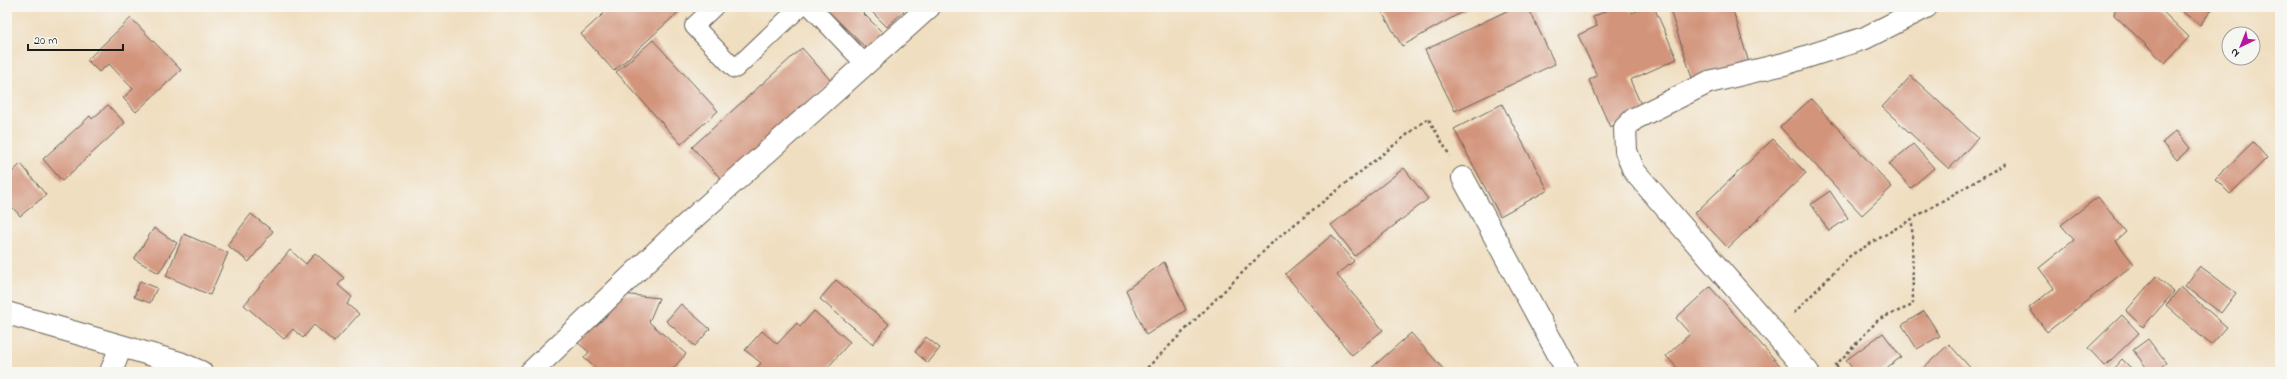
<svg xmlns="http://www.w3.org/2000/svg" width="2287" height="379" viewBox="0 0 2287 379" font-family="'Indie Flower',sans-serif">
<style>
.building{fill:#d3947c}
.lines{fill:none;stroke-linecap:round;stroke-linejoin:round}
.lane-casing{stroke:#666055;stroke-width:20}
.street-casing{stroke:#666055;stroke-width:24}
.path{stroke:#666055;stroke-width:2.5;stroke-dasharray:3 3;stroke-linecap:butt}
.lane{stroke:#fff;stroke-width:18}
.street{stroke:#fff;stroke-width:22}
</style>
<rect width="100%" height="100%" fill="#f6f6f2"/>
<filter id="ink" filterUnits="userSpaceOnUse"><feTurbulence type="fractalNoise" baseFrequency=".025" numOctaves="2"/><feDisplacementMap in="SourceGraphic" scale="8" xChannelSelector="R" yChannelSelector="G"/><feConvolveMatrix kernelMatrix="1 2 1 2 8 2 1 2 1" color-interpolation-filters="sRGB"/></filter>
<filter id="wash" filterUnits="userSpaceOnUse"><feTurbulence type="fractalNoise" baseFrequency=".012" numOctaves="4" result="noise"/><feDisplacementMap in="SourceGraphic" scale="16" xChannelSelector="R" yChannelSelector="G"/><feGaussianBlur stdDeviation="0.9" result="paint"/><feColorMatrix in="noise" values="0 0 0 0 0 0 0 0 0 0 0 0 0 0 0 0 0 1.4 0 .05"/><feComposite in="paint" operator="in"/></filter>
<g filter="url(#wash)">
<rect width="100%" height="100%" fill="#f0dec0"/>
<g id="blocks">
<path class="building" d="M611,7H684L614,71L581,34Z
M824,7H857L883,33L867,49Z
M873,7H908L887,27L870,10Z
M1379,7H1471L1402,46Z
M1515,7H1528L1555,64L1455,111L1425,50Z
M1614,7H1629L1632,13L1645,7H1654L1677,59L1630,80L1644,111L1610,127L1589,80L1597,76L1578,35L1597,26L1593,17Z
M1669,7H1732L1750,66L1694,84Z
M2116,7H2158L2189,37L2165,63L2114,15Z
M2176,7H2214L2200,25Z
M131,18L181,70L136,112L123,98L133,89L109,64L99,72L87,60Z
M653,40L718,111L681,144L616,72Z
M802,48L832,82L723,181L692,147Z
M1911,76L1978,138L1949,169L1882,107Z
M1811,99L1892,187L1862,215L1780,127Z
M1502,104L1548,190L1500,216L1454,129Z
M108,105L125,123L62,181L43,159L90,116L92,119Z
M2176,131L2190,148L2177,160L2162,143Z
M1773,139L1806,173L1728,248L1695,213Z
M2253,142L2267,158L2230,194L2215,179Z
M1913,144L1934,168L1911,188L1889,164Z
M21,164L46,195L20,216L13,208L7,212V176Z
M1404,168L1428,199L1355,256L1331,225Z
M1830,191L1848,218L1829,231L1811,204Z
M2098,197L2126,232L2116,241L2134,264L2047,332L2029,308L2054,288L2039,268L2074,240L2061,225Z
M251,214L273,231L249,262L227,245Z
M154,228L177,243L159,273L134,259Z
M184,234L228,253L210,295L166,276Z
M1332,235L1354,261L1337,275L1383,330L1352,355L1285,274Z
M290,250L306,264L315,253L344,278L338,285L352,297L347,304L359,314L334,342L314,325L303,338L293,329L284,339L244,305Z
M1164,262L1186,310L1146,335L1126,290Z
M2200,266L2236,293L2221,313L2185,286Z
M2156,276L2174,292L2143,327L2126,311Z
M836,280L889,324L873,344L820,299Z
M140,281L157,288L150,303L134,297Z
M1710,287L1786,372H1681L1666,356L1690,334L1676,318Z
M2181,287L2227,327L2211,345L2166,305Z
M622,294L659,298L649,322L686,354L670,372H600L584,358L589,352L577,342Z
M681,304L710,329L695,346L666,321Z
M814,311L850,342L824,372H758L755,370L761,363L745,350L762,331L777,344L797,323L800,327Z
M1924,311L1940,336L1917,349L1902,325Z
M2122,315L2139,333L2105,366L2088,348Z
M1411,333L1446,372H1367Z
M1883,333L1901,357L1881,372H1855L1846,360Z
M926,337L940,348L928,363L915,352Z
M2148,339L2166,363L2154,372H2150L2133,350Z
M1949,344L1974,372H1919Z
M2122,359L2135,372H2110Z"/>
</g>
</g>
<g filter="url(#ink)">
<use href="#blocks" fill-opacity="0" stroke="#666055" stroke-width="1"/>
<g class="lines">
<defs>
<path id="lane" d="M714,7L694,26L735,69L800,7
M811,7L865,64"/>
<path id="street" d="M1463,178L1568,372
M7,313L180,363L201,372
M111,372L121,346
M531,372L669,240L929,7
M1808,372L1634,171L1626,151L1625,128L1634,119L1709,82L1784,64L1865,38L1926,7"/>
</defs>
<use href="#lane" class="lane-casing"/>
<use href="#street" class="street-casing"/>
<path class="path" d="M1794,313L1851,255L2008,162
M1835,366L1879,319L1913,305L1912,219
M1836,366L1843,372
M1143,372L1275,240L1428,118L1450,156"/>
<use href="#lane" class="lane"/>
<use href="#street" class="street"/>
</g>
</g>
<rect width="2287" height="379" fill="none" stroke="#f6f6f2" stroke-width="24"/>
<g transform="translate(2241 46) rotate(223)"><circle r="19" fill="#f6f6f2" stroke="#9f9f9c"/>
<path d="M0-3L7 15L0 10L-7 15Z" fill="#b5179e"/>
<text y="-6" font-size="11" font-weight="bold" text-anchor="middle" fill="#1c1c1c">N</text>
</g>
<path d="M28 44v6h95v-6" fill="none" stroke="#1c1c1c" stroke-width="2"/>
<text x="34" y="44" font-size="12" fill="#1c1c1c" stroke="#f6f6f2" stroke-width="3" paint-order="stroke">20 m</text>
</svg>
